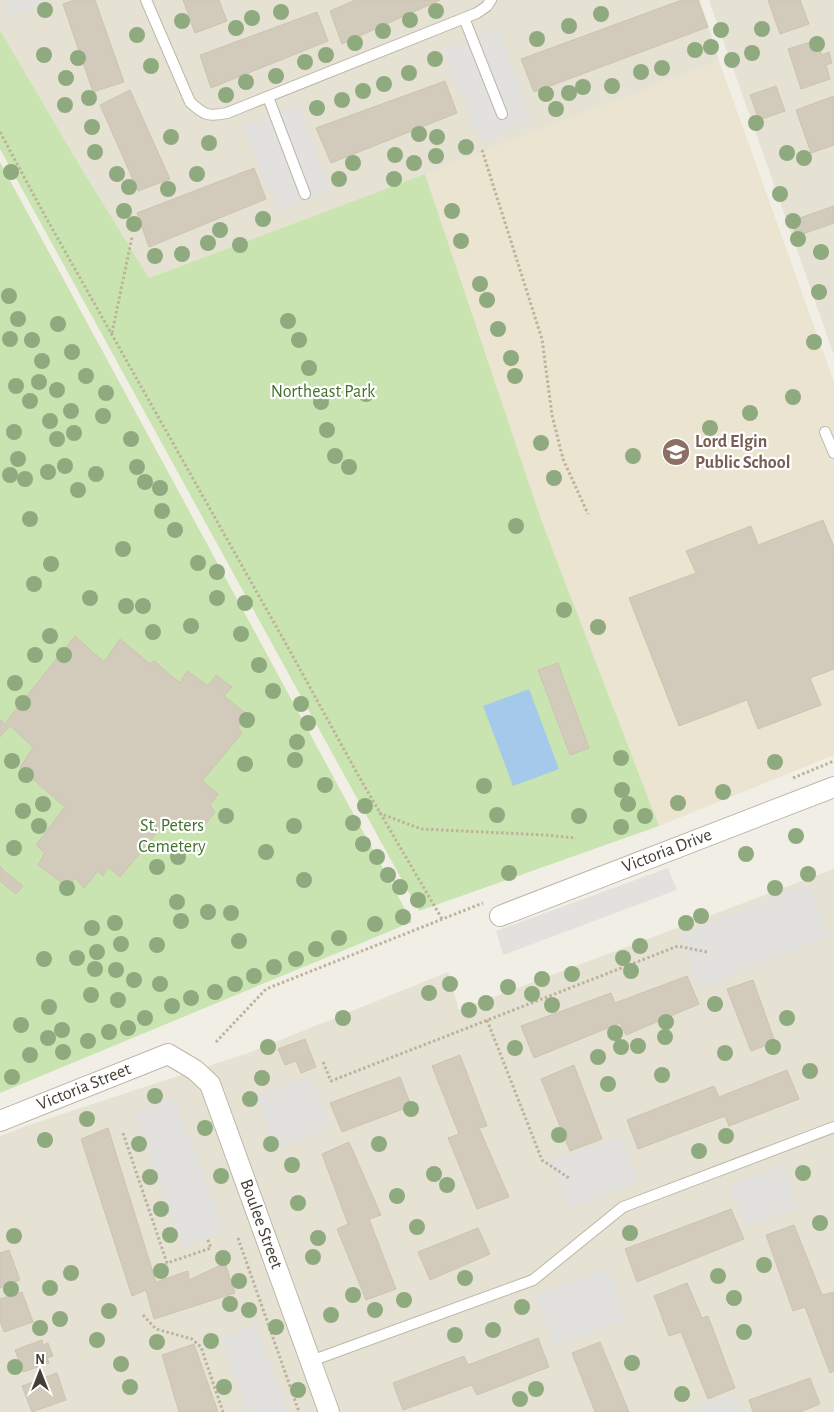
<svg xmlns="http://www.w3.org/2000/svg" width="834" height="1412" viewBox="0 0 834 1412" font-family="'Alegreya Sans',sans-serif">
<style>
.residential{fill:#e5e1d3}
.education{fill:#eae4d0}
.green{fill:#c9e4b0}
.parking{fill:#e2e1dd}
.water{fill:#a4c9eb}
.building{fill:#d2cbbb;stroke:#cdc3af}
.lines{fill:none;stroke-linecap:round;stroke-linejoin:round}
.lane-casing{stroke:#bcb7a8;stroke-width:12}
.street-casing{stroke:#bcb7a8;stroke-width:22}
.path{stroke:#bdb39a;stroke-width:3;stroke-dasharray:2.5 2.5;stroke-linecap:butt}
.lane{stroke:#fff;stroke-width:10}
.street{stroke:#fff;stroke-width:20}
.tree{fill:#90aa7f}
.labels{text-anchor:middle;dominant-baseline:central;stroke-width:4.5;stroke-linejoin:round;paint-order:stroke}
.park-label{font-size:18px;fill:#41712c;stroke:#fff}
.education-label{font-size:18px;font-weight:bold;fill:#785e54;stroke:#fff;text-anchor:start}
.street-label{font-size:18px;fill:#443f35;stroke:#fff}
</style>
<rect width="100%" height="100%" fill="#f1efe5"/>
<path class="residential" d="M0,0H700L719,61L425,174L149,278L80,166L0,30Z
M709,0H834V355Z
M834,869V1412H0V1136L26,1126L251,1052L448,972L459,1010Z"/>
<path class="education" d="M719,61L834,382V755L659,826L542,522L425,174Z"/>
<path class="green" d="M0,30L80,166L149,278L425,174L542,522L659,826L419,911L0,149Z
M0,162L412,922L0,1093Z"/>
<path class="parking" d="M2,0H51L9,17Z
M498,29L532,120L481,142L442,50Z
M300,104L330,191L279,212L242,126Z
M668,868L677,890L503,955L496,931Z
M808,883L829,936L700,988L679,935Z
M311,1076L331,1128L275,1149L256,1096Z
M174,1096L225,1232L183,1247L133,1112Z
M620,1136L638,1181L569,1209L550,1161Z
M783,1165L799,1207L746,1226L729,1185Z
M609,1268L626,1319L555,1347L535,1296Z
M256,1324L288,1412H248L221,1337Z
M736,1393L744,1412H684Z"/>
<path class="water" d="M529,689L559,769L513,786L483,706Z"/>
<path class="building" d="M74,0H95L124,82L93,92L63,4Z
M183,0H219L227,21L195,33Z
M355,0H440L342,44L330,11Z
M682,0H698L708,27L534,92L521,59Z
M768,0H800L809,24L780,34Z
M317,12L328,41L211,88L200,55Z
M817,40L822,55L829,52L832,63L826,65L830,79L801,89L788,49Z
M445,81L457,113L331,163L316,128Z
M776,86L785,111L759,120L750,95Z
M130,90L170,179L138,191L100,105Z
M834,96V145L811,153L796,110Z
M254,168L266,199L149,247L137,213Z
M834,206V223L797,236L791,221Z
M823,520L834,547V669L810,678L821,705L758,729L747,700L679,726L629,598L696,573L686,551L751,526L758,545Z
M75,636L104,662L120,639L150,664L154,661L180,683L187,671L208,686L216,675L232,687L224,696L248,715L238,727L242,733L202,781L218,794L210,805L215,812L203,827L195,819L188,832L169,818L120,877L108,867L103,876L98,871L84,888L75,878L68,887L38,865L45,853L36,845L65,807L20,768L33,747L6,722Z
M558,663L589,748L570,755L538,670Z
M1,720L9,727L0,737V721Z
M0,866L3,870L23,886L16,894L0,881Z
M687,976L699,1004L626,1035L620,1023L534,1058L521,1026L611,993L615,1003Z
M753,980L775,1042L751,1051L727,989Z
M305,1039L316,1067L301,1073L296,1061L285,1065L278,1049Z
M460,1055L487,1126L479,1128L509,1197L477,1209L448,1138L459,1134L432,1066Z
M574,1065L602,1139L570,1151L541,1079Z
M787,1070L799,1099L729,1126L725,1116L638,1149L627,1120L714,1086L719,1097Z
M400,1077L411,1106L342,1132L330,1103Z
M108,1128L156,1282L188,1271L189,1280L225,1263L235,1293L154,1319L146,1290L132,1296L81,1139Z
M349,1142L381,1215L369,1219L396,1289L366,1300L337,1229L348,1224L322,1154Z
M731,1209L744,1239L637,1282L625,1249Z
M794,1225L822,1295L834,1292V1371L830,1373L805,1307L793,1311L766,1235Z
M478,1228L490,1254L430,1280L418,1252Z
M9,1250L20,1280L0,1288V1253Z
M687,1283L702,1318L708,1316L735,1388L708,1399L681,1332L669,1336L654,1296Z
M22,1292L33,1322L4,1332L0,1321V1299Z
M538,1338L549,1367L477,1395L472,1385L403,1410L393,1383L464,1356L468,1365Z
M42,1340L43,1345L48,1343L53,1356L47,1358L49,1363L23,1372L15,1350Z
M600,1342L629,1412H595L572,1353Z
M194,1344L218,1412H179L162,1355Z
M57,1373L66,1400L32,1412L22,1386Z
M810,1378L820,1404L800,1412H753L749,1400Z"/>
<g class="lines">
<defs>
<path id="lane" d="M146,0L190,102C204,115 208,117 227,113L477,13L487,6L491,0
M464,18L502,114
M268,97L305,194
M825,432L834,453
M311,1361L533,1280L623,1207L834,1127"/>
<path id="street" d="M500,916L834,787
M0,1121L168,1054L195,1070L210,1084L329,1412"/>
</defs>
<use href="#lane" class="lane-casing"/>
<use href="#street" class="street-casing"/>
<path class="path" d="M0,132L44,214L290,651L358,775L442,919
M482,150L542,339L552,415L563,459L588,514
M112,333L132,237
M793,778L834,761
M379,813L421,829L545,835L576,838
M487,1020L542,1160L569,1178
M216,1042L266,989L483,903
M323,1062L331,1081L678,946L707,952
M123,1133L167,1263L211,1248L207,1238
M238,1238L299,1412
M143,1315L156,1329L192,1339L201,1347L223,1412"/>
<use href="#lane" class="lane"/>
<use href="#street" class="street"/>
</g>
<g class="tree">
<circle cx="45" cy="10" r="8"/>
<circle cx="436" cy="11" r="8"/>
<circle cx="281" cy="12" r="8"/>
<circle cx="601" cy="14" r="8"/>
<circle cx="252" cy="18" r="8"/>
<circle cx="410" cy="20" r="8"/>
<circle cx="182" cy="21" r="8"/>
<circle cx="569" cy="26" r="8"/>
<circle cx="236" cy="28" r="8"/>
<circle cx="762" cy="29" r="8"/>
<circle cx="721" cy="30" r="8"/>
<circle cx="383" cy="31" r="8"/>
<circle cx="137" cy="35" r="8"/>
<circle cx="537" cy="39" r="8"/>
<circle cx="355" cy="43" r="8"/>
<circle cx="817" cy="44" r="8"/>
<circle cx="711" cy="47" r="8"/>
<circle cx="695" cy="50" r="8"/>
<circle cx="752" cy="53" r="8"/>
<circle cx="44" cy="55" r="8"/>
<circle cx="326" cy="55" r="8"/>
<circle cx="78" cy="58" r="8"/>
<circle cx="435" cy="59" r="8"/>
<circle cx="732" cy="60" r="8"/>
<circle cx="305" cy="62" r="8"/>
<circle cx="151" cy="66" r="8"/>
<circle cx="662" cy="68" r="8"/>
<circle cx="641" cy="72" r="8"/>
<circle cx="409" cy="73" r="8"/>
<circle cx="276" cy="76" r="8"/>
<circle cx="66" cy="78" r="8"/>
<circle cx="246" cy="82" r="8"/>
<circle cx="384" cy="84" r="8"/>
<circle cx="612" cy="86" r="8"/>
<circle cx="583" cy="87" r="8"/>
<circle cx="363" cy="91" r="8"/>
<circle cx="569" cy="93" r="8"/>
<circle cx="546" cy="94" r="8"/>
<circle cx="226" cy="95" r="8"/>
<circle cx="89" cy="98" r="8"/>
<circle cx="342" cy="100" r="8"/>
<circle cx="65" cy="105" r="8"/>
<circle cx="317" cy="108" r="8"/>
<circle cx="556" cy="109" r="8"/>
<circle cx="756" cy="123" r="8"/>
<circle cx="92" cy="127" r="8"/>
<circle cx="419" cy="134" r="8"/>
<circle cx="171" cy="137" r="8"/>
<circle cx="437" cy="137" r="8"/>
<circle cx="209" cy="143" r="8"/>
<circle cx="466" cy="147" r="8"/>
<circle cx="95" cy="152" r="8"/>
<circle cx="787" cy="153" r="8"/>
<circle cx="395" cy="155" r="8"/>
<circle cx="436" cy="156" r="8"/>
<circle cx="804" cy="158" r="8"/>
<circle cx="353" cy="163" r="8"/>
<circle cx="414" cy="163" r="8"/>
<circle cx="11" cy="172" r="8"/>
<circle cx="117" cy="174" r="8"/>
<circle cx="197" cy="174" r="8"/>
<circle cx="339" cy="179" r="8"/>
<circle cx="394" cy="179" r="8"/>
<circle cx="129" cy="187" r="8"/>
<circle cx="168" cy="189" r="8"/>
<circle cx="780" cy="194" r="8"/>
<circle cx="124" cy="211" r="8"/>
<circle cx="452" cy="211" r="8"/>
<circle cx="263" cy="219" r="8"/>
<circle cx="793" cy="221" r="8"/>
<circle cx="134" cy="224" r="8"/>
<circle cx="220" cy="230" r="8"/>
<circle cx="798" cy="239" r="8"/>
<circle cx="461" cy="241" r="8"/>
<circle cx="208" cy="243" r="8"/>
<circle cx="240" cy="245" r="8"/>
<circle cx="821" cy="252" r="8"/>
<circle cx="182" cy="254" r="8"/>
<circle cx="155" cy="256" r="8"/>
<circle cx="480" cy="284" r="8"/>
<circle cx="819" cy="292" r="8"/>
<circle cx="9" cy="296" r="8"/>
<circle cx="487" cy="300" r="8"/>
<circle cx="18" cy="319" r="8"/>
<circle cx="288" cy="321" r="8"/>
<circle cx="58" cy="324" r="8"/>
<circle cx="498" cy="329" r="8"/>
<circle cx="10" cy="339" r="8"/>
<circle cx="32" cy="340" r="8"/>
<circle cx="299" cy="340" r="8"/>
<circle cx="814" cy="342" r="8"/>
<circle cx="72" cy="352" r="8"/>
<circle cx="511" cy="358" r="8"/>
<circle cx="42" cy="361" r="8"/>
<circle cx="309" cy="368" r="8"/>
<circle cx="86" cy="376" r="8"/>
<circle cx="515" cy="376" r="8"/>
<circle cx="39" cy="382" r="8"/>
<circle cx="16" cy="386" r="8"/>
<circle cx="57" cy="390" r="8"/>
<circle cx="106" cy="393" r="8"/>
<circle cx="366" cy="394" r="8"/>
<circle cx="793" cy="397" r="8"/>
<circle cx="30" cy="401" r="8"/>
<circle cx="321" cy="402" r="8"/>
<circle cx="71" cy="411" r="8"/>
<circle cx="750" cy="413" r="8"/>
<circle cx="103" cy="416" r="8"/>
<circle cx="50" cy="421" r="8"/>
<circle cx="710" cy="428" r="8"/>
<circle cx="327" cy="430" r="8"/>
<circle cx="14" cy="432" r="8"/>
<circle cx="74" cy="433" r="8"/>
<circle cx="57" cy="439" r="8"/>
<circle cx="131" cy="439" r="8"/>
<circle cx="541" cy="443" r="8"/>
<circle cx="335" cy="456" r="8"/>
<circle cx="633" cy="456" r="8"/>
<circle cx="18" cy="459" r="8"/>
<circle cx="65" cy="466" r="8"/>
<circle cx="137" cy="467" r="8"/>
<circle cx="349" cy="467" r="8"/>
<circle cx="48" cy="472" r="8"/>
<circle cx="96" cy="474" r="8"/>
<circle cx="10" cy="475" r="8"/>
<circle cx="554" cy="478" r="8"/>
<circle cx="25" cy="479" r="8"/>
<circle cx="145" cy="482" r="8"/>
<circle cx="160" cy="488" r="8"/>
<circle cx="78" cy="490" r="8"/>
<circle cx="162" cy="511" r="8"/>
<circle cx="30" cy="519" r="8"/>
<circle cx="516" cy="526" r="8"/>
<circle cx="175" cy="530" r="8"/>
<circle cx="123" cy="549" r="8"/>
<circle cx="198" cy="563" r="8"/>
<circle cx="51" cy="564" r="8"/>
<circle cx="217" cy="572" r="8"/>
<circle cx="34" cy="584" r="8"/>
<circle cx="90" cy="598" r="8"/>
<circle cx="217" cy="598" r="8"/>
<circle cx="245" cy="603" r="8"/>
<circle cx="126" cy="606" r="8"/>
<circle cx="143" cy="606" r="8"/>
<circle cx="564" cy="610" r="8"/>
<circle cx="191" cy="626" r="8"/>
<circle cx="598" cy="627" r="8"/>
<circle cx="153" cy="632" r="8"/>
<circle cx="241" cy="634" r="8"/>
<circle cx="50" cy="636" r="8"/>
<circle cx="35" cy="655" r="8"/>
<circle cx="64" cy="655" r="8"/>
<circle cx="259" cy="665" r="8"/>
<circle cx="15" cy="683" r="8"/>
<circle cx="273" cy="691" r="8"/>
<circle cx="23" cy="703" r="8"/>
<circle cx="301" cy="704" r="8"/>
<circle cx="247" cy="720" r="8"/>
<circle cx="308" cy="723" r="8"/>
<circle cx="297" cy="742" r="8"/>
<circle cx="621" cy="758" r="8"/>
<circle cx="295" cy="760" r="8"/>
<circle cx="12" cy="761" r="8"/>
<circle cx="775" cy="762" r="8"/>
<circle cx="245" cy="764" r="8"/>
<circle cx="26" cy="775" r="8"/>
<circle cx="325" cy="785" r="8"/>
<circle cx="484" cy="786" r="8"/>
<circle cx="622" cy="790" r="8"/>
<circle cx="723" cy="792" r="8"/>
<circle cx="678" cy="803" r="8"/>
<circle cx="43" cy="804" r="8"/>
<circle cx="628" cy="804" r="8"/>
<circle cx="365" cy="806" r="8"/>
<circle cx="23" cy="811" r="8"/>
<circle cx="497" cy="815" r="8"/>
<circle cx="226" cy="816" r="8"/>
<circle cx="579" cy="816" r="8"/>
<circle cx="645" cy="816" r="8"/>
<circle cx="353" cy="823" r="8"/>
<circle cx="39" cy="826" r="8"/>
<circle cx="294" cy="826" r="8"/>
<circle cx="621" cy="827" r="8"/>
<circle cx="796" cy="836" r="8"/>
<circle cx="363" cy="844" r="8"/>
<circle cx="14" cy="848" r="8"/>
<circle cx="266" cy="852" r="8"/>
<circle cx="746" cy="854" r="8"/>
<circle cx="178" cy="857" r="8"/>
<circle cx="377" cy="857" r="8"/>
<circle cx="157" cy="867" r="8"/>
<circle cx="509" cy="873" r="8"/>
<circle cx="808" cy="874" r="8"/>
<circle cx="388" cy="875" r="8"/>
<circle cx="304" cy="880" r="8"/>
<circle cx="400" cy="887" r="8"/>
<circle cx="67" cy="888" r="8"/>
<circle cx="775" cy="888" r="8"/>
<circle cx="418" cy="900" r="8"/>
<circle cx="177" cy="902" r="8"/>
<circle cx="208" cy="912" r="8"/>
<circle cx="231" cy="913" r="8"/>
<circle cx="701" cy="916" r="8"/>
<circle cx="403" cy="917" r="8"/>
<circle cx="181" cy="921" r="8"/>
<circle cx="115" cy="923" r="8"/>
<circle cx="686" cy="923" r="8"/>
<circle cx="375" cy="924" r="8"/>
<circle cx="92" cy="928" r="8"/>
<circle cx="339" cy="938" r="8"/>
<circle cx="239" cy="941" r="8"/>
<circle cx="121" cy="944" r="8"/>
<circle cx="157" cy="945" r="8"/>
<circle cx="640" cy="946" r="8"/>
<circle cx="316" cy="949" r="8"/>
<circle cx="97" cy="952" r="8"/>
<circle cx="77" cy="958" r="8"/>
<circle cx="623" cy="958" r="8"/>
<circle cx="44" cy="959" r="8"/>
<circle cx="296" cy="959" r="8"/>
<circle cx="274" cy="967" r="8"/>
<circle cx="95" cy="969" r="8"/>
<circle cx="116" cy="970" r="8"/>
<circle cx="631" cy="971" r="8"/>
<circle cx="572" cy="974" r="8"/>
<circle cx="254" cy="976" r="8"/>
<circle cx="542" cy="979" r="8"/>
<circle cx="134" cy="980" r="8"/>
<circle cx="160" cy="984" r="8"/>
<circle cx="235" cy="984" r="8"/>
<circle cx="450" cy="984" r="8"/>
<circle cx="508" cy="987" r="8"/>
<circle cx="215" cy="992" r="8"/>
<circle cx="429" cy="993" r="8"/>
<circle cx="532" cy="994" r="8"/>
<circle cx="91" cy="995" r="8"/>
<circle cx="191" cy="998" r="8"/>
<circle cx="118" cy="1000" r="8"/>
<circle cx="486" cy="1003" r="8"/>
<circle cx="715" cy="1004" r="8"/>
<circle cx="552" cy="1005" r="8"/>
<circle cx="172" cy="1006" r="8"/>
<circle cx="49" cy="1007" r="8"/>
<circle cx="469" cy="1010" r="8"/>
<circle cx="145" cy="1018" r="8"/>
<circle cx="343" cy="1018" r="8"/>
<circle cx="787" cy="1018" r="8"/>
<circle cx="666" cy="1022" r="8"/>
<circle cx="21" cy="1025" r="8"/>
<circle cx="128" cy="1028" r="8"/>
<circle cx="62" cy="1030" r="8"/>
<circle cx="109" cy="1032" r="8"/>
<circle cx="615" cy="1033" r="8"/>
<circle cx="665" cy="1037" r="8"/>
<circle cx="48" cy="1038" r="8"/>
<circle cx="88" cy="1041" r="8"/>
<circle cx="638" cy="1046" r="8"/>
<circle cx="268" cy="1047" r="8"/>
<circle cx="621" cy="1047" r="8"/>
<circle cx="773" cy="1047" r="8"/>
<circle cx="515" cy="1048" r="8"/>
<circle cx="63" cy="1052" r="8"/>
<circle cx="725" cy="1053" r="8"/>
<circle cx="30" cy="1055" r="8"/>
<circle cx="598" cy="1057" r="8"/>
<circle cx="810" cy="1071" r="8"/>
<circle cx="662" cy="1075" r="8"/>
<circle cx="12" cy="1077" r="8"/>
<circle cx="262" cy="1078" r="8"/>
<circle cx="608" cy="1084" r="8"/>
<circle cx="155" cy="1096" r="8"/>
<circle cx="250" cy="1099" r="8"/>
<circle cx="411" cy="1109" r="8"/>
<circle cx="87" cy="1119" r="8"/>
<circle cx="205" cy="1128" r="8"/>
<circle cx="559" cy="1135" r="8"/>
<circle cx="726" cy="1136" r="8"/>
<circle cx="45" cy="1140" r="8"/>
<circle cx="139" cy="1144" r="8"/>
<circle cx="271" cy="1144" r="8"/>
<circle cx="379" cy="1144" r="8"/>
<circle cx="699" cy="1151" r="8"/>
<circle cx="292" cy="1165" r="8"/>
<circle cx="803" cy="1173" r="8"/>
<circle cx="434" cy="1174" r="8"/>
<circle cx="221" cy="1176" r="8"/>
<circle cx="150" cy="1177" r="8"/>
<circle cx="447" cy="1185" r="8"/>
<circle cx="397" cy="1196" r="8"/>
<circle cx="298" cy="1203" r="8"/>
<circle cx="161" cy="1209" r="8"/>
<circle cx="820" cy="1223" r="8"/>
<circle cx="417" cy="1227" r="8"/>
<circle cx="630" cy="1233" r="8"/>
<circle cx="170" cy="1235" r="8"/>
<circle cx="14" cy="1236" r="8"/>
<circle cx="318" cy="1238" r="8"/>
<circle cx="313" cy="1257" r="8"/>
<circle cx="223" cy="1258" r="8"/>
<circle cx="764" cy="1265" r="8"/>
<circle cx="161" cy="1271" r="8"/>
<circle cx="71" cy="1273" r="8"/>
<circle cx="718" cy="1276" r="8"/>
<circle cx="465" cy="1278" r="8"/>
<circle cx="239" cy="1281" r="8"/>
<circle cx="50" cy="1288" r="8"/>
<circle cx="11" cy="1289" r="8"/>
<circle cx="353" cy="1295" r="8"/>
<circle cx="734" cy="1298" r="8"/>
<circle cx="404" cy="1300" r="8"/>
<circle cx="230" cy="1304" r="8"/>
<circle cx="522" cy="1307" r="8"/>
<circle cx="249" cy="1310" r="8"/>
<circle cx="375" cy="1310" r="8"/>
<circle cx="109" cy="1311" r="8"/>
<circle cx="331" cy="1315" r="8"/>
<circle cx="60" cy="1319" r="8"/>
<circle cx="276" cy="1327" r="8"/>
<circle cx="40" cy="1328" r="8"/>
<circle cx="493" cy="1330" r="8"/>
<circle cx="744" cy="1332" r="8"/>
<circle cx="455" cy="1335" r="8"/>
<circle cx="97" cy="1340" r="8"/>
<circle cx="211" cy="1341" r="8"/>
<circle cx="157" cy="1342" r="8"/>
<circle cx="632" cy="1363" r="8"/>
<circle cx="121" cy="1364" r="8"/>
<circle cx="15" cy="1367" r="8"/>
<circle cx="130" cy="1387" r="8"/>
<circle cx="224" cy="1387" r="8"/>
<circle cx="536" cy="1389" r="8"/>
<circle cx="298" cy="1390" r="8"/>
<circle cx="682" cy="1394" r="8"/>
<circle cx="520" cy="1399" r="8"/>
</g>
<defs>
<symbol id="school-disc" viewBox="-11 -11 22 22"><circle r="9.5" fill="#8d6e63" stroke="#fff"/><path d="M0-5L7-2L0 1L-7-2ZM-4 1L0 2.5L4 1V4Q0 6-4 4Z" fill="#fff"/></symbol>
</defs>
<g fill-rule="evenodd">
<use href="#school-disc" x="660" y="436" width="32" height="32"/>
</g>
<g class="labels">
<g class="park-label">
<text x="323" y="392">Northeast Park</text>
<text x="172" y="826">St. Peters<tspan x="172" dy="21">Cemetery</tspan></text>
</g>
<g class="education-label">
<text x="695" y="442">Lord Elgin<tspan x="695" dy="21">Public School</tspan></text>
</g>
<g class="street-label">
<text transform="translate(667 851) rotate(-21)">Victoria Drive</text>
<text transform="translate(84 1087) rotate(-22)">Victoria Street</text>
<text transform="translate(261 1224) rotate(70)">Boulee Street</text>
</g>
</g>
<g transform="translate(40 1372)" stroke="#ffffff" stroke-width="4" paint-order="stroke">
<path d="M0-4L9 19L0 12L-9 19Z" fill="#443f35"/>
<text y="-8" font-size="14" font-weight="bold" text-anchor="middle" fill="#443f35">N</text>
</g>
</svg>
